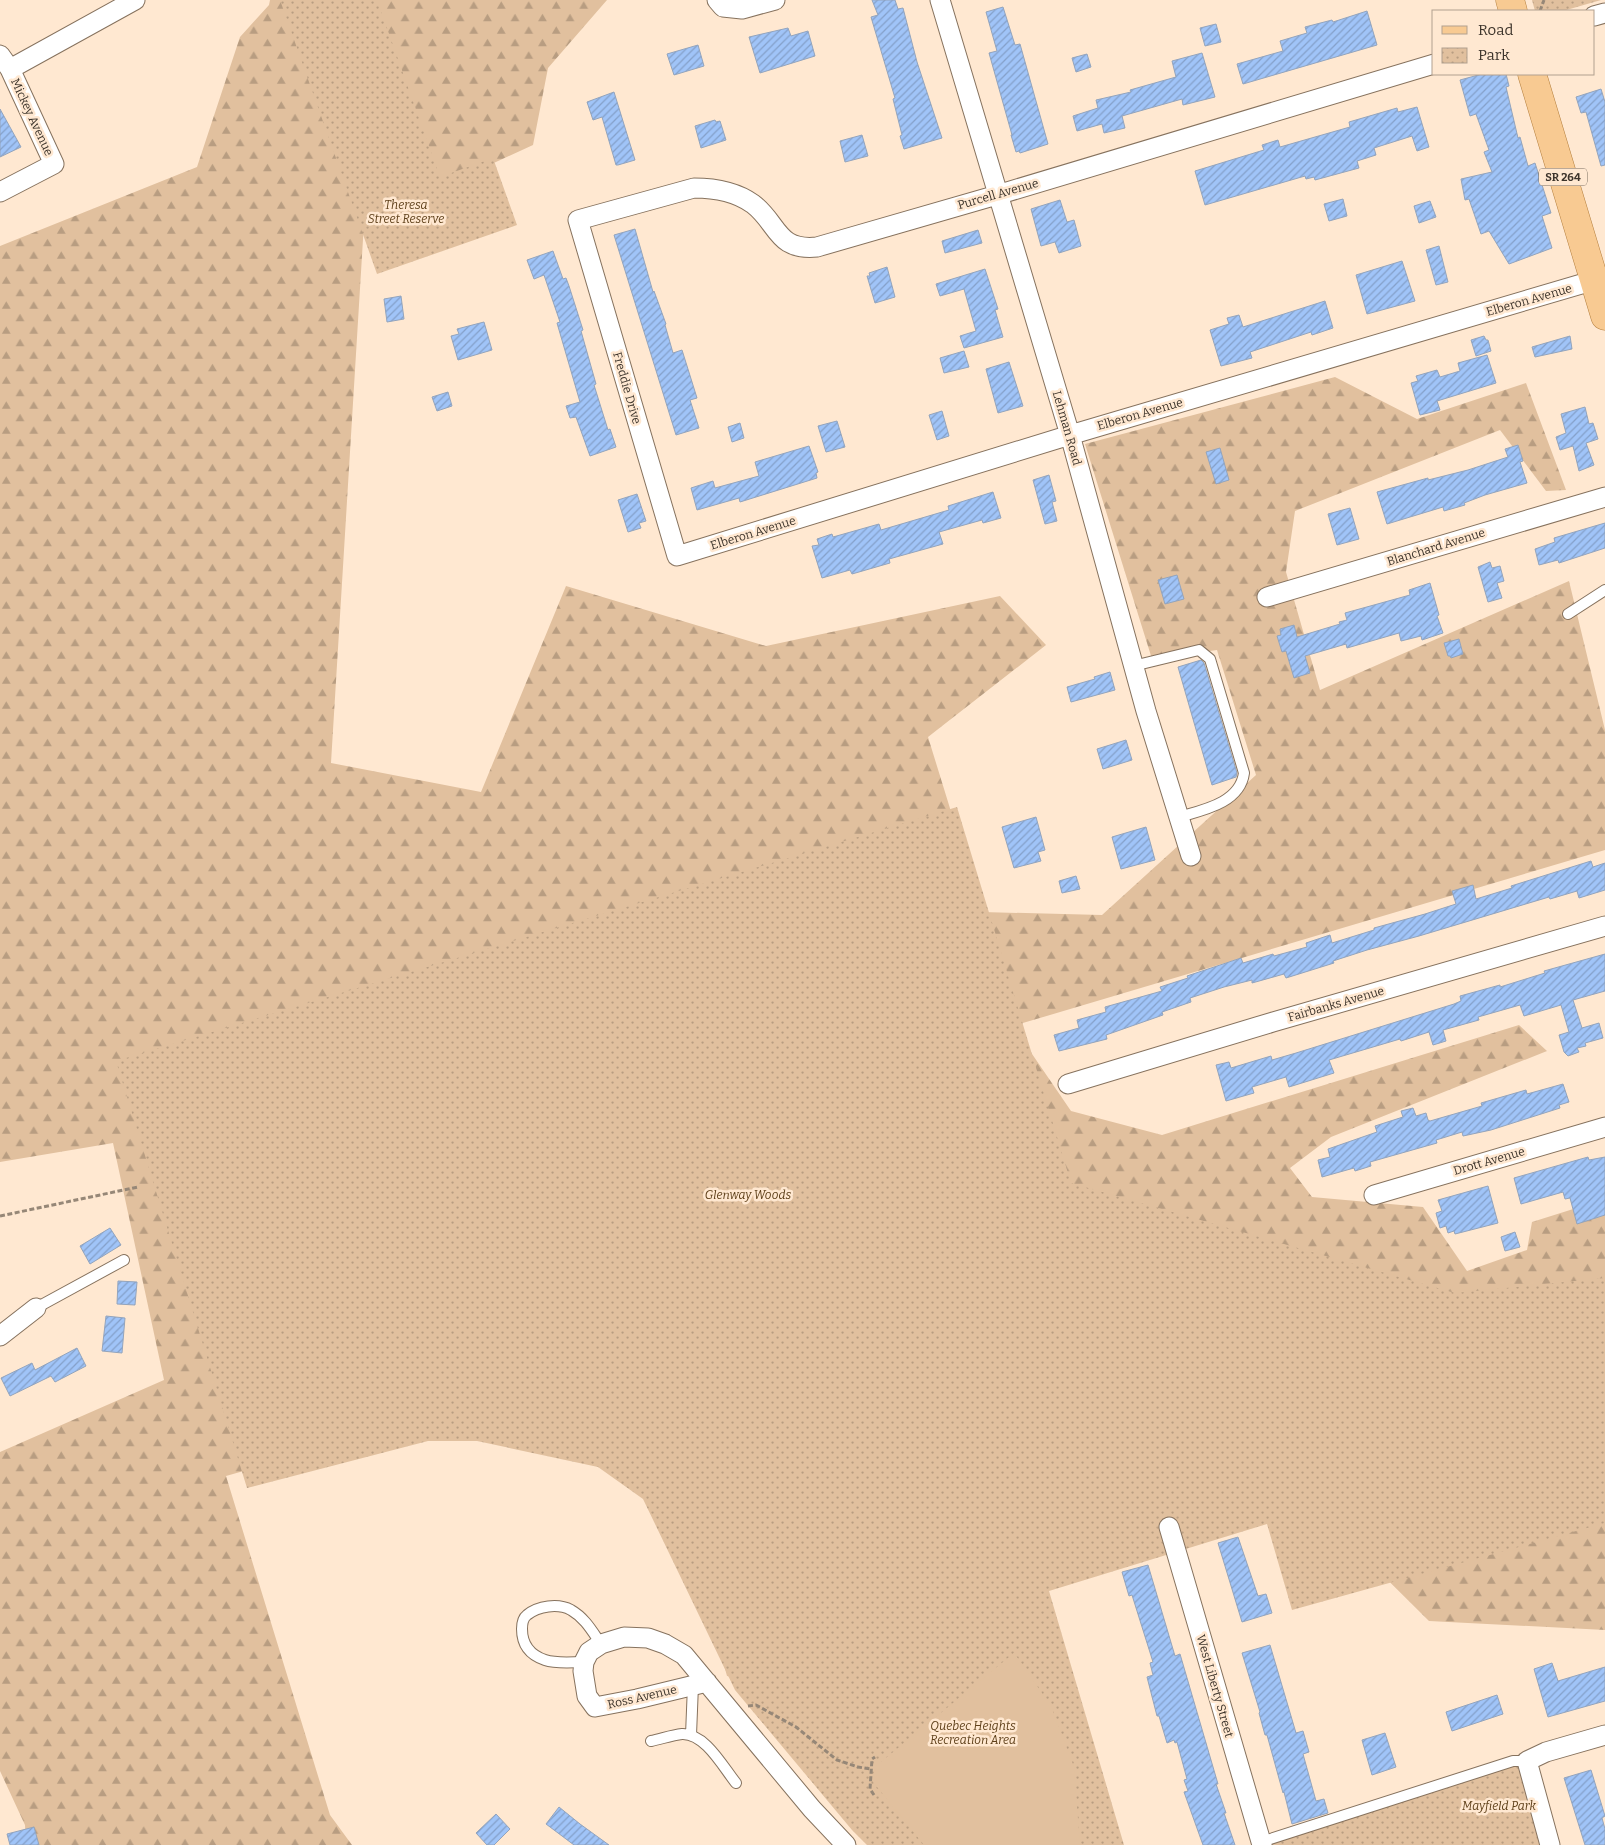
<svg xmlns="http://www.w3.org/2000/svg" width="1605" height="1845" viewBox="0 0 1605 1845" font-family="Bitter,serif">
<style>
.forest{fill:url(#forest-firs)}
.park{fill:url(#park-dots)}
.pitch{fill:#e1c09e}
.building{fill:url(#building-hatch);stroke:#93a4bc}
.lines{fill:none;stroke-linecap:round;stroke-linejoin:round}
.lane-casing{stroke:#86725e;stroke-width:12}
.street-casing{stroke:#86725e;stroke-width:21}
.primary-casing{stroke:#b47f3e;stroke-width:29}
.path{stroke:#968777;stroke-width:3;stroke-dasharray:5 2.5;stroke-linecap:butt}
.lane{stroke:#fff;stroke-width:10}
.street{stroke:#fff;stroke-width:19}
.primary{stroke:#f8ca92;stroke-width:28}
.labels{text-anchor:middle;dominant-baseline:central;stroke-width:5;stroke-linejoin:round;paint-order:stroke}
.shield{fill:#ffe8d1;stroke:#776a5d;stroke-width:1}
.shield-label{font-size:11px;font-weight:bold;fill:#3d342b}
.street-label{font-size:12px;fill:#3d342b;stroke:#ffe8d1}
.park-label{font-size:12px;font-style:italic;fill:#5f401a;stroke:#ffe8d1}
</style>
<defs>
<pattern id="forest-firs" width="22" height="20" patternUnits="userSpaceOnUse" patternTransform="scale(1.25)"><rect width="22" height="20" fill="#e1c09e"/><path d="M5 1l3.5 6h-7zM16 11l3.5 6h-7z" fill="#b89d81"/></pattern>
<pattern id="park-dots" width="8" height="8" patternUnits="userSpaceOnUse" patternTransform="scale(1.25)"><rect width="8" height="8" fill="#e1c09e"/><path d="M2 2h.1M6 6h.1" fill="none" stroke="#b89d81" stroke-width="1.8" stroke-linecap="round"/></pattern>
<pattern id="building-hatch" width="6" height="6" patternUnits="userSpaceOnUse" patternTransform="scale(1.25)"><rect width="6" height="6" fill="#a0c4f8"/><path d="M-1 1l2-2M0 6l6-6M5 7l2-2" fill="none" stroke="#84a0c9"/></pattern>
</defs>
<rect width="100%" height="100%" fill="#ffe8d1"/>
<path class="forest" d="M270,0H607L548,68L533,145L364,223L331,763L481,792L566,586L766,646L1000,596L1046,645L928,737L982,912L1102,915L1256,775L1217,650L1152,659L1085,444L1335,377L1417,419L1526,383L1566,490L1546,491L1500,430L1295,511L1286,572L1320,690L1569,581L1605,730V850L1013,1026L1071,1111L1162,1135L1519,1025L1547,1051L1331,1137L1290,1168L1312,1197L1423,1207L1467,1271L1527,1250L1532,1222L1605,1199V1630L1429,1621L1317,1510L1169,1491L897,1703L727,1676L676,1489L592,1408L399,1427L226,1476L330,1815L352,1845H26L25,1825L0,1771V1452L164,1380L113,1143L0,1162V246L197,167L240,37L269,5Z"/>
<path class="park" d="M280,0H377L440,177L493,158L517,225L377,274Z
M1532,0H1601L1563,11H1535Z
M957,807L1071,1183L1455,1293L1605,1278V1523L1292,1610L1267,1524L1049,1591L1124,1845H867L852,1830L735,1690L643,1499L598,1467L477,1441H428L247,1488L116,1061Z
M1527,1761L1550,1845H1262Z"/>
<path class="pitch" d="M1014,1653L1051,1706L1074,1767L1080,1845H924L873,1782L876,1766Z"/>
<path class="building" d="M872,0H895L898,9L903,8L917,62L942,138L904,149L900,136L902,135L893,99L895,98L871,17L878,15Z
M1003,7L1015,45L1020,44L1048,144L1020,153L1019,151L1016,152L1011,135H1012L989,53L997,51L986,12Z
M1367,11L1377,45L1243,84L1237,64L1283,51L1280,41L1307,33L1305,27L1332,20L1333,22Z
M1216,24L1221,42L1205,46L1200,28Z
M788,28L791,36L808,31L815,56L760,73L749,37Z
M698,45L704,66L674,75L667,54Z
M1202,53L1215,97L1183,105L1182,99L1122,116L1125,128L1104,133L1102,124L1077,131L1073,116L1098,108L1096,100L1131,92L1130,90L1176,77L1172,61Z
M1087,54L1091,67L1076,72L1072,58Z
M1482,74H1506L1509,86L1506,87L1518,138L1520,137L1528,166L1535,163L1551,213L1542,216L1552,248L1509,264L1489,231L1481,234L1469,199L1465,200L1461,179L1492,172L1484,152L1489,150L1476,114L1470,116L1460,80Z
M1601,89L1605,102V165L1601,166L1586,112L1581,113L1576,97Z
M614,92L635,160L618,165H616L602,117L593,120L587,102Z
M1417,107L1429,147L1417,151L1412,136L1374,148L1376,155L1357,161L1359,168L1315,180L1314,177L1306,179L1305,176L1205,205L1195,171L1264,150L1262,145L1278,140L1280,147L1350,127L1349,122L1397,108L1398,112Z
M0,109L21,147L0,157Z
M715,120L716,122L720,121L726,140L701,148L695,126Z
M862,135L868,156L845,162L840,141Z
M1343,199L1347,216L1329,221L1324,204Z
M1060,200L1067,222L1074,220L1081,246L1059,253L1055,242L1041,246L1031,209Z
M1430,201L1436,217L1419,223L1414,206Z
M635,229L653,292L654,291L666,324L665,325L673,353L682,350L697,398L690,400L699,428L676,435L614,235Z
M978,230L982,243L945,253L942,241Z
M1439,246L1448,282L1436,285L1426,250Z
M553,251L563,279L566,278L569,286L583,330L581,331L596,384L594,385L608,430L610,429L616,447L590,456L576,417L570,418L566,406L580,402L557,323L560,322L544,275L534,279L527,260Z
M1402,261L1415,301L1367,314L1356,275Z
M887,267L895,297L875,303L867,276H870L869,273Z
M985,269L998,309L995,310L1003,337L964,348L960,336L976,331L964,289L940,296L936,284Z
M401,296L404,319L387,322L384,299Z
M1325,301L1333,328L1312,335L1311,332L1250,352L1252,358L1221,366L1210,330L1229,324L1227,318L1239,315L1243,327Z
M484,322L492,350L458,360L451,336L459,334L457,329Z
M1484,336L1486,340H1488L1491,351L1476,356L1471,340Z
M1570,336L1572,349L1535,357L1532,347Z
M964,351L969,367L944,373L940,358Z
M1487,355L1496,383L1437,401L1440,410L1420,415L1411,383L1418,381L1416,376L1437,370L1440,377L1460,371L1458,363Z
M1009,362L1023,406L998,413L986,369Z
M448,392L452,406L437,411L432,397Z
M1585,407L1589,424L1593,423L1598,439L1586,443L1594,465L1579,471L1573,446L1560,450L1556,437L1566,433L1561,414Z
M942,411L949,436L937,440L929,415Z
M837,421L845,447L826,452L818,426Z
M740,423L744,438L732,442L728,427Z
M1518,445L1523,461L1520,462L1527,483L1485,495L1464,503L1465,505L1444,511L1443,507L1387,524L1377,492L1428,478V480L1468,470L1508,457L1505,449Z
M809,446L818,472L816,473L817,478L740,502L739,498L697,510L691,488L713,481L715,488L759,476L755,462Z
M1220,448L1229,480L1216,484L1206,452Z
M1049,475L1056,501L1052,502L1057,521L1045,524L1033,480Z
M993,492L1001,518L983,523L982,520L939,532L943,544L889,559L890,563L852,574L850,570L822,578L812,546L819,545L817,539L832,534L833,537L879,524L881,530L949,510L948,506Z
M637,494L646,521L639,523L641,528L628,532L618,500Z
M1350,508L1359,539L1337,545L1328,514Z
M1605,523V548L1559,563L1558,560L1539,565L1535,549L1555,542L1554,538Z
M1490,562L1492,568L1500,566L1504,581L1497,583L1502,598L1488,602L1478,567Z
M1177,575L1184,599L1165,604L1158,580Z
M1430,583L1439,615L1437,616L1443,633L1422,640L1421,636L1401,641L1399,633L1347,648L1346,644L1305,656L1310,673L1294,678L1286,651L1282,652L1277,636L1281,635L1280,629L1294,625L1297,637L1340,624L1339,622L1347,620L1345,613L1410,595L1409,590Z
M1459,639L1463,654L1451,658L1450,656H1448L1444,643Z
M1201,660L1204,663L1237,773L1236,777L1212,785L1178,667Z
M1110,672L1115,690L1071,702L1067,687L1095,679L1094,677Z
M1126,740L1132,760L1103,769L1097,749Z
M1036,817L1045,850L1038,852L1041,861L1014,868L1002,827Z
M1146,827L1155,860L1121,869L1112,837Z
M1591,861L1593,867L1605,863V890L1579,898L1577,891L1550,899L1549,897L1419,936L1367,950L1333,961L1334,963L1286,978L1284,974L1252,983V980L1224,987L1190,998L1191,1002L1162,1012L1163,1015L1106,1035L1107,1039L1059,1051L1054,1035L1079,1028L1077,1020L1106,1012L1105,1007L1162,991L1160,987L1188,978L1187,976L1241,958L1243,963L1273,954L1274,956L1307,947L1306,943L1330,935L1332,943L1374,930V928L1425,914L1456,904L1452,891L1473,885L1476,899L1512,888L1511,886Z
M1076,876L1080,889L1062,893L1059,881Z
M1605,954V991L1573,1000L1582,1028L1599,1023L1603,1038L1585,1043L1586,1046L1577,1048L1579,1052L1568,1056L1564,1052L1559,1035L1569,1032L1561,1005L1524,1016L1520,1005L1478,1017L1479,1020L1443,1030L1446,1041L1433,1045L1429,1032L1401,1041L1400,1039L1329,1060L1334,1073L1289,1087L1286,1077L1252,1087L1254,1093L1226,1101L1216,1065L1229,1062L1231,1068L1271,1056L1272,1060L1296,1053L1454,1004L1461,1001L1460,996L1500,985V987L1545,973L1544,971Z
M1563,1084L1569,1102L1559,1105L1560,1108L1491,1130L1463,1136L1462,1132L1436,1140L1437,1143L1370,1162L1371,1166L1355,1171L1354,1168L1322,1177L1318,1160L1330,1157L1328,1149L1377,1132L1375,1126L1403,1117L1401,1111L1413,1108L1416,1116L1426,1113L1428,1120L1430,1121L1482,1106L1481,1103L1526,1090L1527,1094Z
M1588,1157L1589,1160L1605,1157V1215L1577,1224L1570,1198L1565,1199L1563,1192L1521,1204L1514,1178Z
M1488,1186L1498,1223L1455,1234L1454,1231L1448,1233L1446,1226L1440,1228L1436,1213L1442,1211L1438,1200Z
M110,1228L121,1245L90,1264L80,1246Z
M1515,1232L1520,1247L1505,1251L1501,1237Z
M118,1281L137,1282L135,1305L117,1304Z
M106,1316L125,1318L122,1353L102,1351Z
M77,1348L86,1366L55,1382L51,1376L10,1396L1,1378L32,1363L35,1370Z
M1238,1537L1258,1596L1266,1594L1272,1613L1242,1622L1218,1543Z
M1148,1565L1175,1656L1180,1654L1218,1784H1216L1226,1813H1224L1235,1845H1203L1184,1792L1188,1791L1184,1780L1187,1779L1177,1742L1175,1743L1174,1740L1167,1743L1159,1716H1157L1147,1677L1153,1675L1150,1663L1153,1662L1132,1595L1129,1596L1122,1572Z
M1270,1645L1296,1733L1303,1731L1309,1752L1303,1754L1316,1801L1324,1799L1328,1813L1292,1824L1284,1792L1283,1793L1267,1735H1265L1259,1713L1260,1712L1242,1653Z
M1552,1663L1558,1681L1605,1667V1701L1548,1717L1534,1669Z
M1497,1695L1503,1714L1452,1731L1446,1712Z
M1385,1733L1396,1767L1372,1775L1362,1740Z
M1591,1770L1605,1816L1602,1818L1605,1829V1845H1585L1565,1781L1564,1778Z
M559,1807L580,1824L609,1845H574L546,1824Z
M496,1814L510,1829L494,1845H487L476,1833Z
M34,1827L39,1845H10L7,1834Z"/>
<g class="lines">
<defs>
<path id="lane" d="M1568,614L1605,590
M1133,666L1199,650L1210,659L1244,773C1240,803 1203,810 1179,817
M36,1308L124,1260
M584,1662C572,1662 557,1664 545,1660C530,1655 522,1645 522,1629C522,1624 523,1618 527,1615C538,1606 558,1603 571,1610C585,1618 592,1631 601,1644
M691,1735L693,1685
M651,1741C661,1739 672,1735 682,1734C705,1733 723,1767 736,1783
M1261,1842L1513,1761H1527"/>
<path id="street" d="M717,0L723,7L742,9L775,0
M940,0L1070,435L1146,711L1191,856
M1594,16L1605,13
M0,55L10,69L135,0
M1434,64L997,195L817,247C776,251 779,224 753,204C735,191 715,188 694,188L578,220L677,556L1070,435L1605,277
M0,192L54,164L10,69
M1267,597L1605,497
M1068,1084L1273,1022L1605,926
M1374,1195L1605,1127
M0,1336L36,1308
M1169,1527L1262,1845
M707,1682L637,1699L595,1707L587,1696L583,1671L584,1662L589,1652L601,1644L624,1637L648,1638L665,1644L684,1655L812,1809L846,1845
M1550,1845L1527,1761L1546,1752L1605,1735"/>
<path id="primary" d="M1510,0L1513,11
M1532,74L1605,316"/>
</defs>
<use href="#lane" class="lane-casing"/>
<use href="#street" class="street-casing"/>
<use href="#primary" class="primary-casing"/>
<path class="path" d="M1540,11L1544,0
M0,1216L138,1187
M748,1706L756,1705L796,1727L837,1760L858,1767L871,1769
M874,1795L870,1789L872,1759L875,1757"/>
<use href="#lane" class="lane"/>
<use href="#street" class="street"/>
<use href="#primary" class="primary"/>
</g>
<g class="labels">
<rect class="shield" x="1539" y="168.5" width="48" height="17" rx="4"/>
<g class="shield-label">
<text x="1563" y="177">SR 264</text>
</g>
<g class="street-label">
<text transform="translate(32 117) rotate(65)">Mickey Avenue</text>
<text transform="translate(998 194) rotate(-16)">Purcell Avenue</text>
<text transform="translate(1529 300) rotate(-16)">Elberon Avenue</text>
<text transform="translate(627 388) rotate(74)">Freddie Drive</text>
<text transform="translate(1140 414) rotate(-16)">Elberon Avenue</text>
<text transform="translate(1067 428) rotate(74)">Lehman Road</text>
<text transform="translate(753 533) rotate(-17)">Elberon Avenue</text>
<text transform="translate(1436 547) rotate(-17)">Blanchard Avenue</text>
<text transform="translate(1336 1004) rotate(-16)">Fairbanks Avenue</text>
<text transform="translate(1489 1161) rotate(-16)">Drott Avenue</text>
<text transform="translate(1215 1686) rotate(74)">West Liberty Street</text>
<text transform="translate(642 1697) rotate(-13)">Ross Avenue</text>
</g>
<g class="park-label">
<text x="406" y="205">Theresa<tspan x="406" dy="14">Street Reserve</tspan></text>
<text x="748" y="1195">Glenway Woods</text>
<text x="973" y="1726">Quebec Heights<tspan x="973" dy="14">Recreation Area</tspan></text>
<text x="1499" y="1806">Mayfield Park</text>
</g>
</g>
<rect x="1432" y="10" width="162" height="65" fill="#ffe8d1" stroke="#b1a08f"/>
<rect x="1442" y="26" width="25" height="8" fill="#f8ca92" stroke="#b1a08f"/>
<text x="1478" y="35" font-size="15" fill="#3d342b">Road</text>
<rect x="1442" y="48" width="25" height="15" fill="url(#park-dots)" stroke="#b1a08f"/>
<text x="1478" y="60" font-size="15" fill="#3d342b">Park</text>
</svg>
